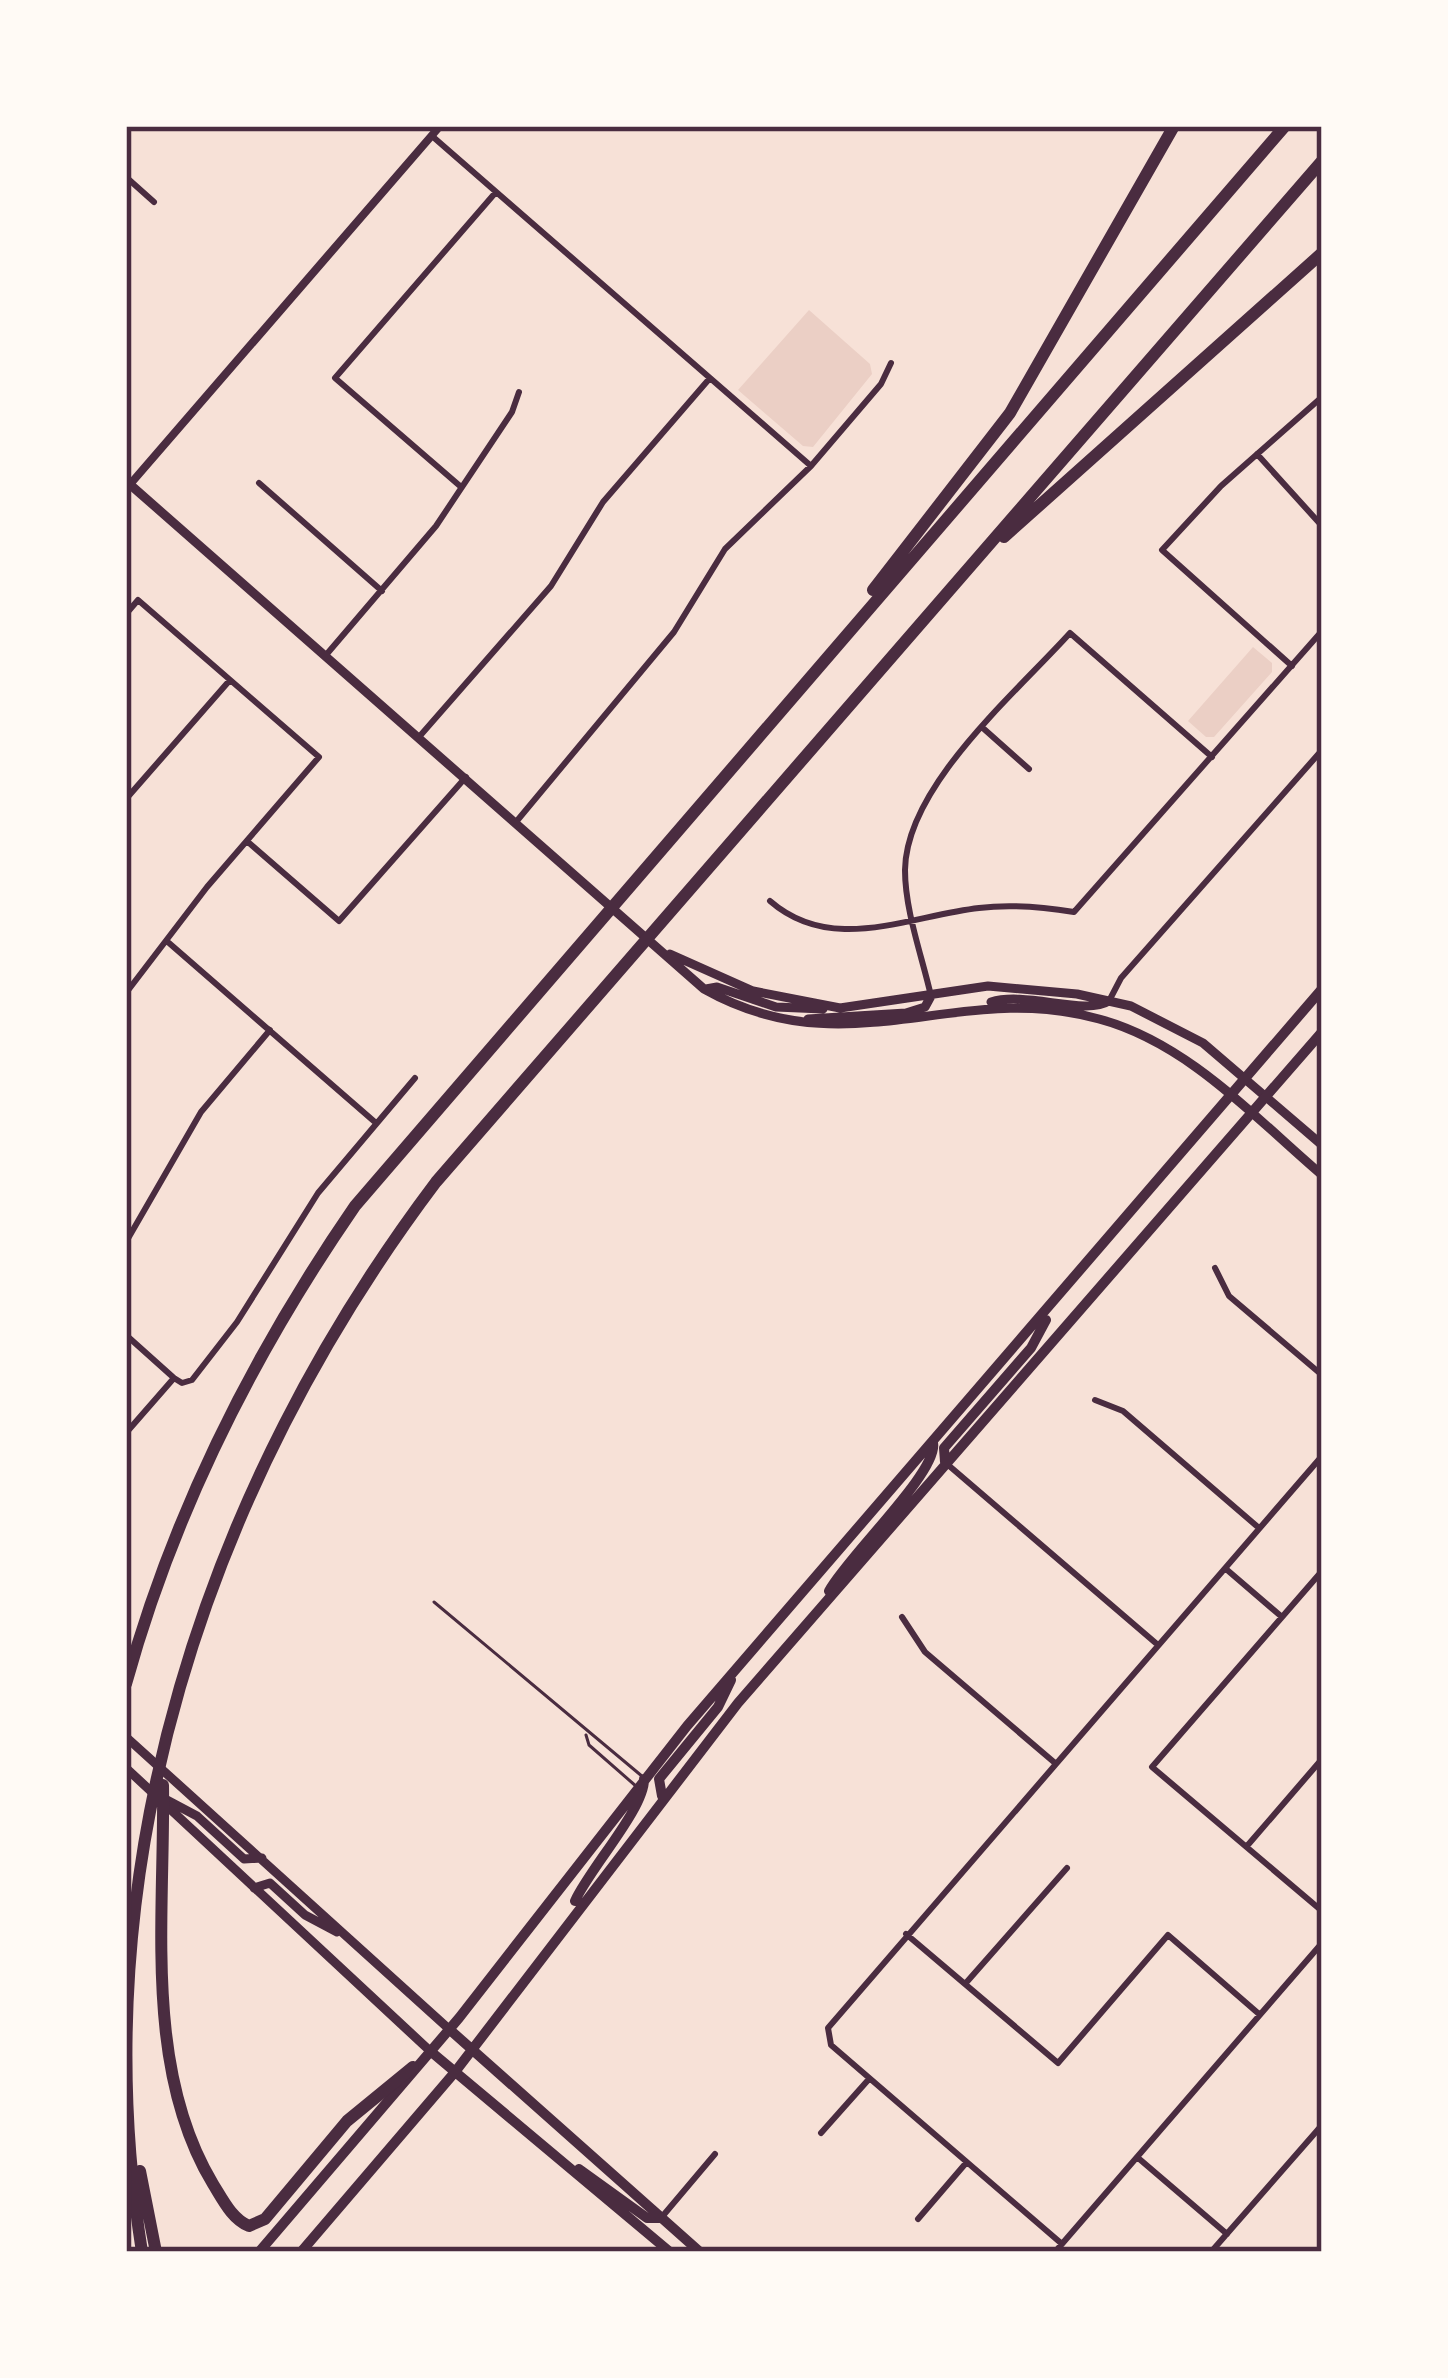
<svg xmlns="http://www.w3.org/2000/svg" width="1448" height="2378" viewBox="0 0 1448 2378" font-family="Barlow,sans-serif">
<style>
.green{fill:#ebcfc5}
.lines{fill:none;stroke-linecap:round;stroke-linejoin:round}
.service{stroke:#4a2c40;stroke-width:3}
.minor{stroke:#4a2c40;stroke-width:6}
.tertiary{stroke:#4a2c40;stroke-width:8}
.secondary{stroke:#4a2c40;stroke-width:9}
.primary{stroke:#4a2c40;stroke-width:10}
.motorway{stroke:#4a2c40;stroke-width:12}
.neatline{fill:none;stroke:#4a2c40;stroke-width:4.5}
</style>
<rect width="100%" height="100%" fill="#f7e1d7"/>
<path class="green" d="M809,310L870,364L872,374L813,447L803,446L738,390Z
M1253,647L1272,663V672L1214,737H1206L1188,721Z"/>
<g class="lines">
<path class="service" d="M434,1602L643,1777
M586,1735L589,1745L637,1787"/>
<path class="minor" d="M432,136L811,466
M126,177L154,202
M1257,454L1322,526
M259,483L382,591
M460,486L335,378L496,192
M126,614L138,600L319,757L207,887L126,993
M326,655L436,526L512,412L519,392
M1292,666L1162,550L1221,486L1322,397
M984,729L1029,769
M419,737L551,586L603,502L710,378
M126,799L230,680
M516,822L674,632L725,549L811,466L881,384L891,363
M248,842L339,921L466,777
M770,901C832,955 908,916 979,908C1011,904 1043,907 1074,912L1322,631
M169,943L376,1123
M931,996C922,956 905,911 905,870C906,786 1016,693 1070,633L1212,757
M1109,1001L1121,978L1322,750
M126,1242L201,1112L270,1030
M1215,1268L1229,1296L1322,1375
M126,1335L174,1378L182,1383L192,1380L237,1322L318,1193L415,1078
M1095,1400L1123,1411L1259,1528
M126,1433L174,1378
M947,1464L1158,1645
M1226,1569L1282,1617
M1322,1571L1152,1767L1322,1911
M902,1617L925,1652L1055,1763
M1247,1846L1322,1759
M906,1934L1058,2063L1168,1935L1259,2014
M965,1984L1067,1868
M821,2133L869,2079
M1137,2157L1227,2234
M661,2218L715,2154
M918,2219L966,2163
M1062,2244L831,2045L828,2028L1322,1456
M1055,2252L1322,1943
M1211,2252L1322,2125"/>
<path class="tertiary" d="M126,489L440,126"/>
<path class="secondary" d="M126,481L704,989C848,1070 956,979 1099,1019C1188,1043 1254,1117 1322,1175
M670,954L753,991L840,1008L988,986L1077,994L1131,1006L1203,1043L1322,1145
M706,989L717,987L776,1007L823,1009
M991,1002C1026,991 1085,1016 1109,1001
M808,1019L906,1013L925,1007L931,996
M126,1737L449,2029
M126,1768L429,2050
M165,1799L197,1816L244,1859L262,1858
M254,1888L270,1883L305,1915L337,1932"/>
<path class="primary" d="M945,1462L944,1448L1031,1348L1046,1320
M829,1591C847,1557 939,1471 933,1443
M662,1796L659,1779L718,1707L731,1680
M575,1901C590,1868 645,1808 644,1779
M449,2029L700,2252
M429,2050L670,2252
M579,2169L647,2218H661
M259,2252L459,2018L687,1726L1322,989
M301,2252L455,2072L738,1703L1322,1032"/>
<path class="motorway" d="M1004,537L1322,253
M873,590L1010,413L1174,126
M126,1684C174,1510 253,1354 355,1206L1285,126
M163,1785C165,1916 143,2068 213,2184C223,2200 232,2219 249,2226L265,2219L347,2121L413,2067
M140,2171L156,2252
M142,2252C81,1868 206,1487 436,1182L1322,161"/>
</g>
<rect width="1448" height="2378" fill="none" stroke="#fffaf5" stroke-width="258"/>
<rect x="129" y="129" width="1190" height="2120" class="neatline"/>
</svg>
